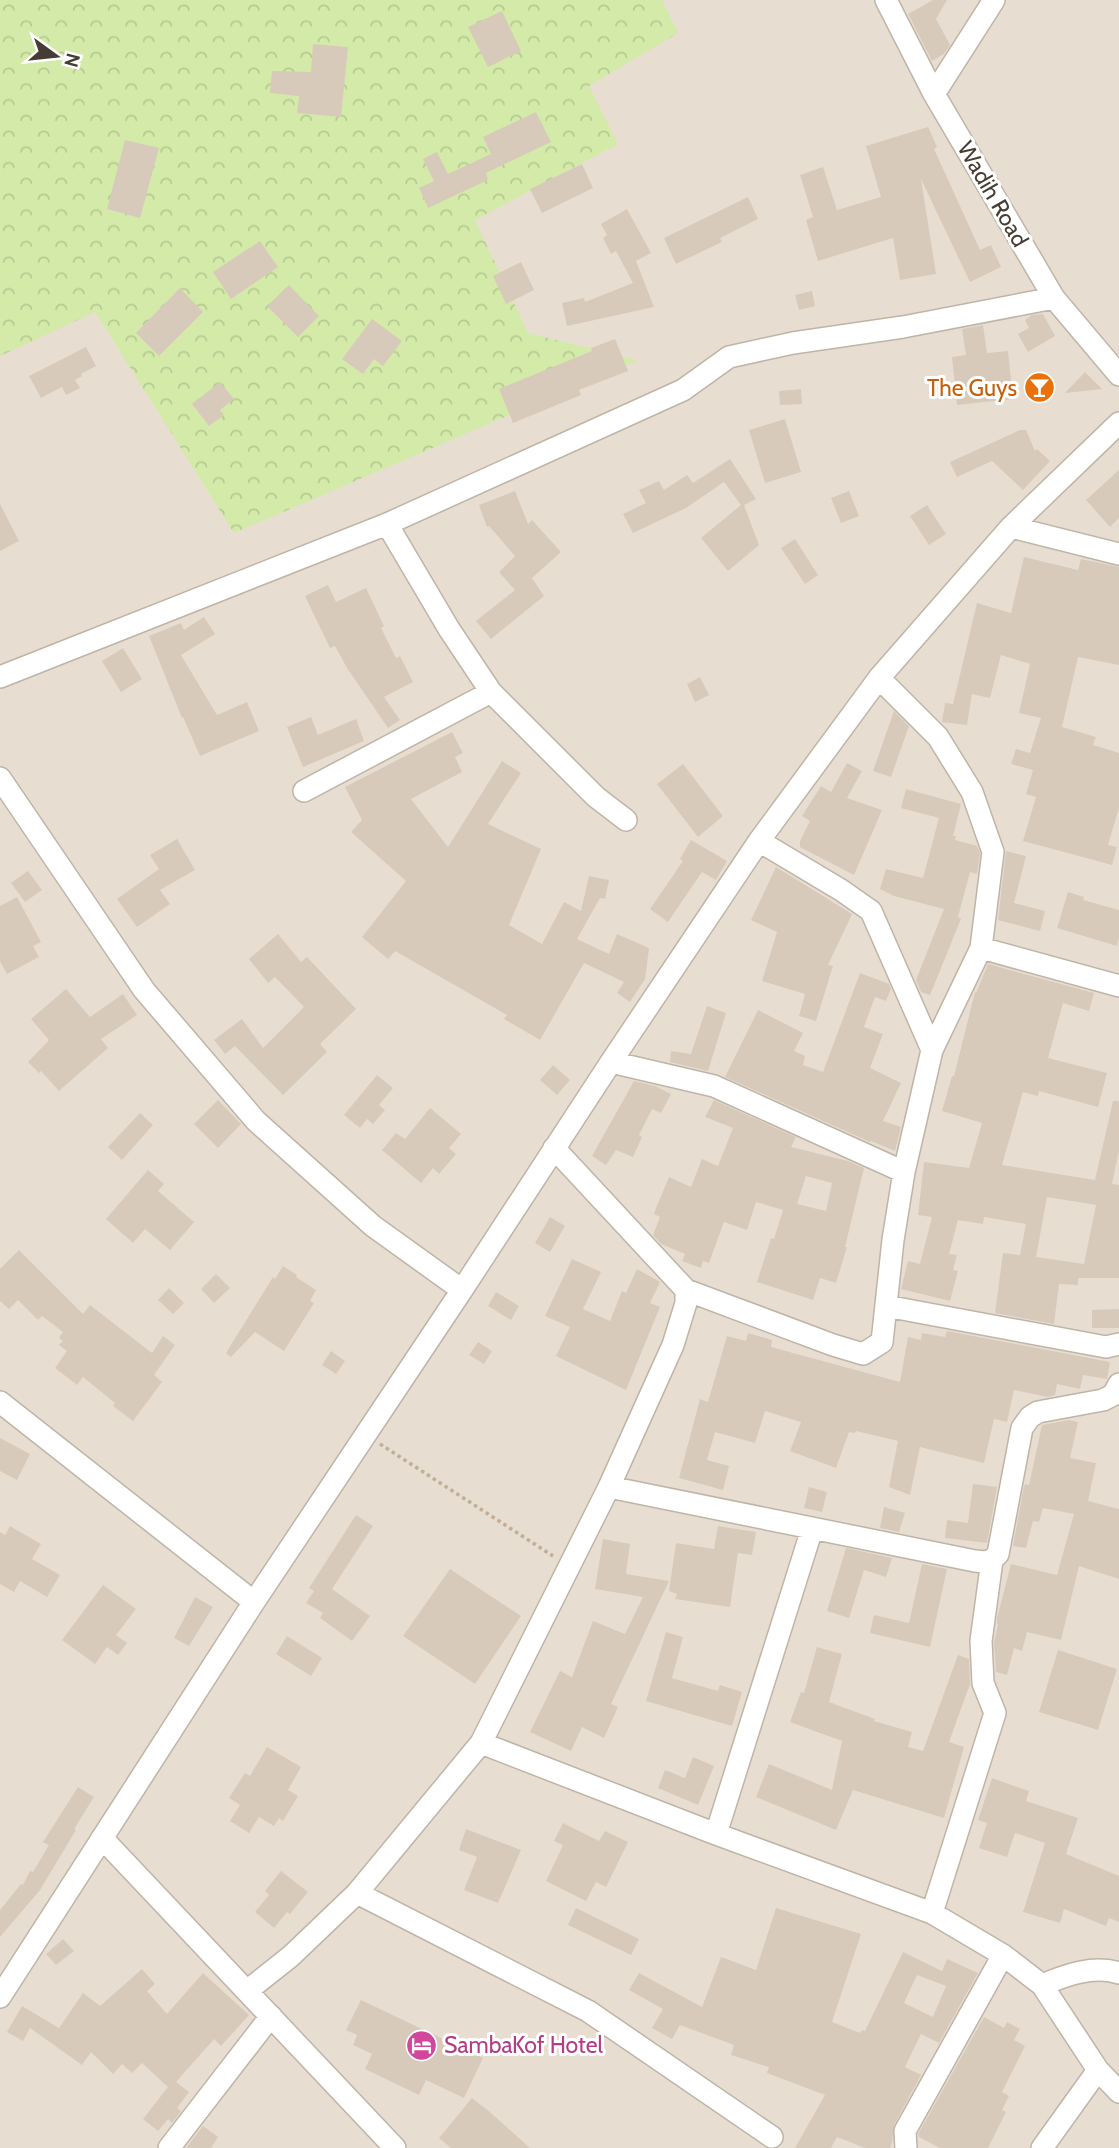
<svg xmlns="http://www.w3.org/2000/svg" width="1119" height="2148" viewBox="0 0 1119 2148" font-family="Cabin,sans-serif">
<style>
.residential{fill:#e7ded1}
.forest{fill:url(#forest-crowns)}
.building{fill:#d8cabb;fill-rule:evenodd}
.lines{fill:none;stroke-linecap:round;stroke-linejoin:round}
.minor-casing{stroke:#bfb4a6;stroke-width:24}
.path{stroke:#c2ae96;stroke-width:3.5;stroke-dasharray:3.5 3.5;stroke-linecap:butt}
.minor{stroke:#fff;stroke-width:21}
.labels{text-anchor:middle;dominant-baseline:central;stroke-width:6;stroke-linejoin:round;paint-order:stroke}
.street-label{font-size:23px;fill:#453d33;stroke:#fff}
.food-label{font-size:23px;fill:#c56008;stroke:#fff;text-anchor:end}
.hotel-label{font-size:23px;fill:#b23c85;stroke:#fff;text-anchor:start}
</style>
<defs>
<pattern id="forest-crowns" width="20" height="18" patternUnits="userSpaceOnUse" patternTransform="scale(1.75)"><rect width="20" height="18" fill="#d3eaa9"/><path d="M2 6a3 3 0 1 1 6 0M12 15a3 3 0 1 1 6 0" fill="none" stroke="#b6ca92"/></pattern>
</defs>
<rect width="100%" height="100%" fill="#f3ede4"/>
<path class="residential" d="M0,0H1119V2148H0Z"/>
<path class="forest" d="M0,0H662L678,33L589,86L618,144L475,220L528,333L638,360L234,533L95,312L0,356Z"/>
<path class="building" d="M933,0H947L936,19L950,45L944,54L932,61L908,14Z
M502,11L521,51L488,67L468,27Z
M313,44L348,47L341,117L297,113L299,96L270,93L272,71L311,72Z
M536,112L551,142L486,173L488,180L428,208L419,188L434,181L423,159L437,152L448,174L491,154L483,137Z
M928,127L937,147L934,149L980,250L991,245L1001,267L970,282L921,179L936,274L900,280L893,238L818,261L806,220L813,217L800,175L823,167L837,210L881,197L866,146Z
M125,140L159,148L140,218L107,209Z
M582,164L593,188L542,213L530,189Z
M748,197L758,219L720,238L722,242L676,264L664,238Z
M627,209L651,253L636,261L654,307L567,326L562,303L584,298L585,302L633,283L616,251L611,254L603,238L607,235L601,224Z
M260,241L278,267L231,299L213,272Z
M521,262L534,290L506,304L493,276Z
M289,285L319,316L298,337L267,306Z
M180,288L203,312L159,356L136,333Z
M812,291L815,306L799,310L795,295Z
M1043,314L1055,336L1028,352L1018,334L1029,328L1025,320L1032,315Z
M372,319L402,341L383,366L374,359L363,374L342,359Z
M983,325L987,353L1008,351L1013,399L957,405L952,357L966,355L962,329Z
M615,339L628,371L579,390L581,395L513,423L499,389L592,351L591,348Z
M86,347L96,366L81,374L82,376L75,380L80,388L66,395L62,387L41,398L29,376Z
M1085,372L1102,389L1065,393Z
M220,382L234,399L220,410L224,415L209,426L192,404Z
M801,389L802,404L780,405L779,391Z
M785,419L801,472L765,483L749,430Z
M1020,430H1026L1035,451L1037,449L1050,461L1023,490L992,461L957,477L950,462Z
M730,459L756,499L744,505L759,545L728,571L701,538L741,505L724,482L686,508L633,533L623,514L646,503L639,490L659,481L664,490L687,475L693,483Z
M1119,470V518L1110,527L1086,500Z
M515,491L528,524L532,520L561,552L532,578L544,596L491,639L476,621L515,590L499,572L515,556L489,526L487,527L479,505Z
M849,491L859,516L841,523L831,498Z
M0,504L19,541L0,551Z
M927,505L946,534L929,545L910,516Z
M795,539L818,575L805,584L781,548Z
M1024,557L1078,570L1081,559L1119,567V665L1078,657L1062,727L1096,737L1093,745L1119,753V808L1108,845L1117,847L1112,865L1023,841L1036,797L1026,794L1033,770L1011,764L1016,749L1030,753L1041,718L1019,713L1030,664L1001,655L990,698L972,694L967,725L942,722L945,703L953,704L977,603L1011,613Z
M328,585L336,602L366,588L384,626L381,628L396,658L400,656L413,682L384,697L400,720L388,728L347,668L335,646L330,648L305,596Z
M204,617L215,634L181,655L217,715L247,702L259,731L200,756L183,717L182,718L149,636L181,623L184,630Z
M123,648L142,679L121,692L102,661Z
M700,677L709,695L695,702L687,684Z
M894,711L909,726L891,777L873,771Z
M311,717L318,735L356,719L364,741L303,767L287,727Z
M452,732L463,753L455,757L462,772L411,799L448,847L502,761L521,773L488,824L541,849L509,925L542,944L564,902L581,911L589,876L609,880L605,899L600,898L577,939L609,954L617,934L649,948L645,979L630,1002L617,993L624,982L584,963L540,1040L504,1019L507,1015L395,951L388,959L362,937L406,881L351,832L362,820L345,787Z
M847,763L862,771L847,798L882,810L854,875L800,847V841L810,821L802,816L821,786L831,792Z
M683,764L723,816L698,837L657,784Z
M906,789L961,804L953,836H956L955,840L977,846L980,853L977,874L970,872L958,917L961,919L930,995L921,992L916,980L944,909L894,896L880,889L886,869L923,878L939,818L901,808Z
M177,839L195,870L160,890L170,904L137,927L117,899L159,869L150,855Z
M691,840L727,861L716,880L702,872L668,922L650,909L683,861L680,859Z
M1006,851L1026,856L1014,903L1045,911L1040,931L998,920Z
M776,867L852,914L828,965L833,966L816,1021L799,1016L805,994L762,981L777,932L751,920Z
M28,871L42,890L25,902L11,883Z
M1068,892L1084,897L1083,900L1119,910V937L1117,946L1057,928Z
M17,897L41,942L33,946L39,957L7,974L0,961V906Z
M278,934L301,962L307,957L356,1009L320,1044L327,1052L283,1095L235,1046L225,1054L214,1040L242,1019L263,1048L304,1007L275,977L268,983L249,959Z
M988,964L1094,993L1089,1011L1063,1003L1048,1058L1107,1073L1098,1107L1039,1091L1038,1096L1023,1092L1002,1165L1095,1180L1113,1101H1119V1151L1112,1184L1119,1185V1278H1078V1285L1059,1284L1054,1324L995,1313L1003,1253L1020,1255L1026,1224L984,1217L983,1224L958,1220L949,1254L957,1255L953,1270L958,1271L950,1301L901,1289L908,1261L920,1264L932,1217L918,1215L924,1162L969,1168L982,1123L942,1111L952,1076H954L975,992L976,993ZM1047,1197L1096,1205L1084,1264L1036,1257Z
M860,973L889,984L891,989L886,1001L875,997L864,1027L883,1034L870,1068L901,1083L883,1121L901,1127L895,1151L871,1141L870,1142L725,1077L758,1010L803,1033L794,1051L805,1056L803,1065L823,1072Z
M66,989L90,1017L123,994L137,1015L101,1039L108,1048L59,1091L41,1071L39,1073L28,1062L49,1040L31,1019Z
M707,1006L726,1013L708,1071L670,1062L671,1051L691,1054Z
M553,1065L570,1080L557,1095L540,1080Z
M377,1075L393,1088L379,1105L385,1110L373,1124L367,1119L360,1128L344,1115Z
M634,1081L655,1086L671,1094L661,1113L652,1109L639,1135L642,1137L633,1157L616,1150L606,1165L592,1156Z
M218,1100L241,1124L218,1148L194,1124Z
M714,1100L796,1137L791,1147L848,1161L864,1168L845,1247H847L836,1283L820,1278L813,1300L757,1282L771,1238L774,1239L783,1210L756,1202L747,1230L724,1222L709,1263L703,1261L701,1268L682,1261L685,1254L661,1244L653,1235L660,1217L654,1214L656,1208L669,1177L691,1187L702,1159L718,1166L733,1128L705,1117ZM806,1176L832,1183L826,1211L797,1204Z
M430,1108L461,1134L449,1148L456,1154L439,1174L433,1168L421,1183L382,1150L396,1133L405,1139Z
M140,1113L153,1125L122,1160L108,1147Z
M148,1170L164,1184L158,1191L194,1222L170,1250L145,1229L133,1243L106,1219Z
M550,1217L565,1226L550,1252L535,1243Z
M19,1250L83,1314L90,1305L152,1353L163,1336L175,1345L154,1375L162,1382L133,1421L113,1406L115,1403L83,1377L77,1385L55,1368L67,1351L59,1345L63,1341L59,1338L63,1332L42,1316L38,1320L18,1300L9,1309L0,1301V1269Z
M572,1259L601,1272L583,1309L610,1321L622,1291L626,1293L637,1269L660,1282L650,1303L660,1307L626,1390L556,1356L570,1327L545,1316Z
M283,1266L297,1275L296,1277L316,1290L310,1301L314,1303L284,1351L255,1332L231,1357L226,1353L273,1277L275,1279Z
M216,1274L230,1288L214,1303L201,1289Z
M169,1288L184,1303L173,1314L158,1300Z
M496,1292L519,1306L511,1320L488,1306Z
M1119,1309V1328H1092V1310Z
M947,1331L1110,1362L1107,1379L1083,1375L1080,1389L1057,1384L1055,1395L1048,1397L1014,1390L1007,1422L994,1419L984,1463L920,1447L910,1495L889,1487L898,1441L856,1431L855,1433L849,1432L836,1468L790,1451L801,1422L765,1411L755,1443L715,1432L707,1460L729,1466L723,1490L679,1478L700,1399L708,1402L727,1336L746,1341L748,1333L772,1340L771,1347L900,1382L908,1337L921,1340L922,1333L945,1337Z
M478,1342L492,1351L484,1364L469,1355Z
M331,1351L345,1361L336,1374L322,1365Z
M1069,1420L1078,1422L1070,1458L1096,1463L1088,1501L1119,1509V1579L1079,1566L1061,1640L1027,1632L1022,1651L1014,1648L1007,1675L996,1672L994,1642L998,1625L997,1624V1618L1011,1564L1057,1575L1074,1514L1043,1508L1039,1522L1033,1521L1026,1548L1013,1546L1023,1491L1025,1484L1029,1485L1042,1425Z
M0,1438L30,1454L17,1480L0,1471Z
M973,1484L997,1487L987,1543L945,1538L947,1520L968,1523Z
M809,1487L827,1492L822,1512L804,1508Z
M884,1507L905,1513L899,1532L880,1528Z
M356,1515L373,1526L332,1589L370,1616L352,1641L320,1618L323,1613L306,1603L314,1591L309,1588Z
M10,1526L41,1544L32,1559L60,1575L47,1597L20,1581L14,1592L0,1584V1532L5,1535Z
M718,1526L756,1532L752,1555L738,1553L730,1607L675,1599L677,1594L669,1591L676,1543L714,1549Z
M603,1539L630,1544L626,1574L669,1581L611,1704L618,1707L604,1738L582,1727L571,1751L530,1732L560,1671L572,1677L593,1621L625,1634L643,1597L595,1589Z
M846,1548L892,1558L886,1577L864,1570L849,1618L827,1611Z
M922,1564L947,1569L930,1647L870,1633L874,1615L909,1623Z
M450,1569L521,1616L475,1684L403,1636Z
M103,1585L136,1609L116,1635L127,1643L118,1655L107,1647L95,1664L62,1640Z
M195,1597L213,1607L189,1646L174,1638Z
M666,1632L683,1637L672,1678L718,1691L720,1685L742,1692L732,1726L646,1701Z
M287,1636L322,1658L311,1676L276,1654Z
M817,1647L842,1654L829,1702L875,1719L874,1721L912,1732L908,1747L923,1751L958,1655L969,1659L970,1684L949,1742L964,1747L944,1818L853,1790L836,1830L756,1797L769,1764L832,1790L842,1741L790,1722L801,1692L804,1693Z
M1058,1650L1117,1669L1098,1730L1039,1712Z
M267,1747L301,1767L288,1790L298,1796L283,1821L279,1818L274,1826L259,1817L249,1833L230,1821L240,1805L229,1798L245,1773L250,1776Z
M693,1757L714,1766L698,1805L658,1788L665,1770L685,1778Z
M992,1778L1029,1791L1026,1801L1078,1818L1066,1854L1119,1876V1922L1109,1918L1106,1926L1064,1909L1060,1923L1023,1912L1045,1843L1015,1833L1007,1857L979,1848L987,1823L978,1820Z
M78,1787L94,1797L74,1829L76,1830L40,1890L0,1937V1910L21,1884L23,1885L30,1871L33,1872L49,1845L43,1842Z
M563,1823L599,1841L605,1831L628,1842L606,1887L596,1882L586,1901L546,1881L563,1845L554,1841Z
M466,1829L521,1850L498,1903L464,1890L477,1857L459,1850Z
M281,1871L308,1892L290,1914L287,1912L274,1928L255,1912L269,1895L265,1891Z
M576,1908L639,1939L631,1955L568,1925Z
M776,1908L861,1934L832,2022L860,2033L862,2030L865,2031L903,1952L942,1971L947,1959L978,1973L939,2043L921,2034L905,2067L921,2075L894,2125L892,2142L890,2148H865L837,2137L831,2148H795L825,2095L767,2073L769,2067L731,2055L734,2045L680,2025L672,2039L652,2028L663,2009L629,1990L639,1973L702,2007L721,1957L756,1970ZM917,1975L946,1986L933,2017L904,2003Z
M63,1939L74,1951L56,1965L46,1954Z
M142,1969L155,1984L147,1991L167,2014L203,1973L249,2015L221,2046L214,2039L176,2082L189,2092L177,2108L181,2111L172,2123L168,2119L158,2131L143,2119L168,2087L142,2063L132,2073L122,2064L113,2074L91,2052L82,2065L30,2028L23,2041L7,2032L22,2006L59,2028L83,1993L100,2006Z
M361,2000L483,2058L464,2098L426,2080L419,2095L365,2069L372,2054L353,2045L357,2035L346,2030Z
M984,2017L1004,2028L1007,2022L1020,2029L1014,2040L1025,2046L1002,2092L1009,2096L1002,2110L1006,2112L988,2148H940L919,2137L918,2134Z
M472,2098L491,2113L530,2148H451L439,2138Z
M203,2126L218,2137L211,2148H186Z"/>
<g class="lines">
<defs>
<path id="minor" d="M886,0L934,94L1054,298L1119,375
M934,94L994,0
M387,524L449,629L491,692L596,797L626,820
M1011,527L1119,554
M0,677L387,524L683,390L729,357L793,343L903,327L1054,298
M0,778L144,990L256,1121L373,1226L462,1290
M304,791L491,692
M759,841L841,890L871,911L932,1050
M981,948L1119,986
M611,1062L714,1086L904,1172
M554,1148L686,1290L833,1345L863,1354L882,1342L893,1240L904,1172L932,1050L981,948L993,852L972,792L938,737L879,678
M886,1306L1106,1347L1119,1344
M0,1402L254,1602
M609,1487L975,1561L985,1562L992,1560
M481,1743L716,1834L932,1913L1003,1955L1042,1985L1098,2070L1119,2092
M716,1834L812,1529
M102,1838L395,2148
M357,1893L588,2011L772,2137
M932,1913L995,1713L983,1683L981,1641L992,1560L998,1554L1022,1428L1030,1417L1038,1412L1103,1400L1113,1395L1119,1384
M1042,1985C1066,1975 1093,1965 1119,1973
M247,1991L291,1956L357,1893L481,1743L609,1487L673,1345L686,1303V1290
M0,1997L254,1602L462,1290L611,1062L759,841L879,678L1011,527L1119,423
M169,2148L271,2016
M906,2148L905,2131L1003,1955
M1042,2148L1098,2070"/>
</defs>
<use href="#minor" class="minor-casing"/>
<path class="path" d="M380,1444L553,1556"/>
<use href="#minor" class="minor"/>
</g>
<defs>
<symbol id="bar-disc" viewBox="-11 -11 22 22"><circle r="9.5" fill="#e8710a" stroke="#fff"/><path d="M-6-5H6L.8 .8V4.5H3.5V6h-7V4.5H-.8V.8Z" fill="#fff"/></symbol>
<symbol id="hotel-disc" viewBox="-11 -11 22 22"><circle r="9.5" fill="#d1479c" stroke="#fff"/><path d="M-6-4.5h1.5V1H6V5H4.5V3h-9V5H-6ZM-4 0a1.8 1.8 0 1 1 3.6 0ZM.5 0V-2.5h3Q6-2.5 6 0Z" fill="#fff"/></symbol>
</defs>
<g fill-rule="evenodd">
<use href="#bar-disc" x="1022" y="370" width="35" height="35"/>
<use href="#hotel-disc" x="404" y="2028" width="35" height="35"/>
</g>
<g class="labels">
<g class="street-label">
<text transform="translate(993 194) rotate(60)">Wadih Road</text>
</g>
<g class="food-label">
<text x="1017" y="388">The Guys</text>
</g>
<g class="hotel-label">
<text x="444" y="2045">SambaKof Hotel</text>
</g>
</g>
<g transform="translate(56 56) rotate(105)" stroke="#ffffff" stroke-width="5" paint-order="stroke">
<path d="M0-5L12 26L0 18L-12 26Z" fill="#453d33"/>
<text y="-10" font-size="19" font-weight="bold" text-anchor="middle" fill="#453d33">N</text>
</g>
</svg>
